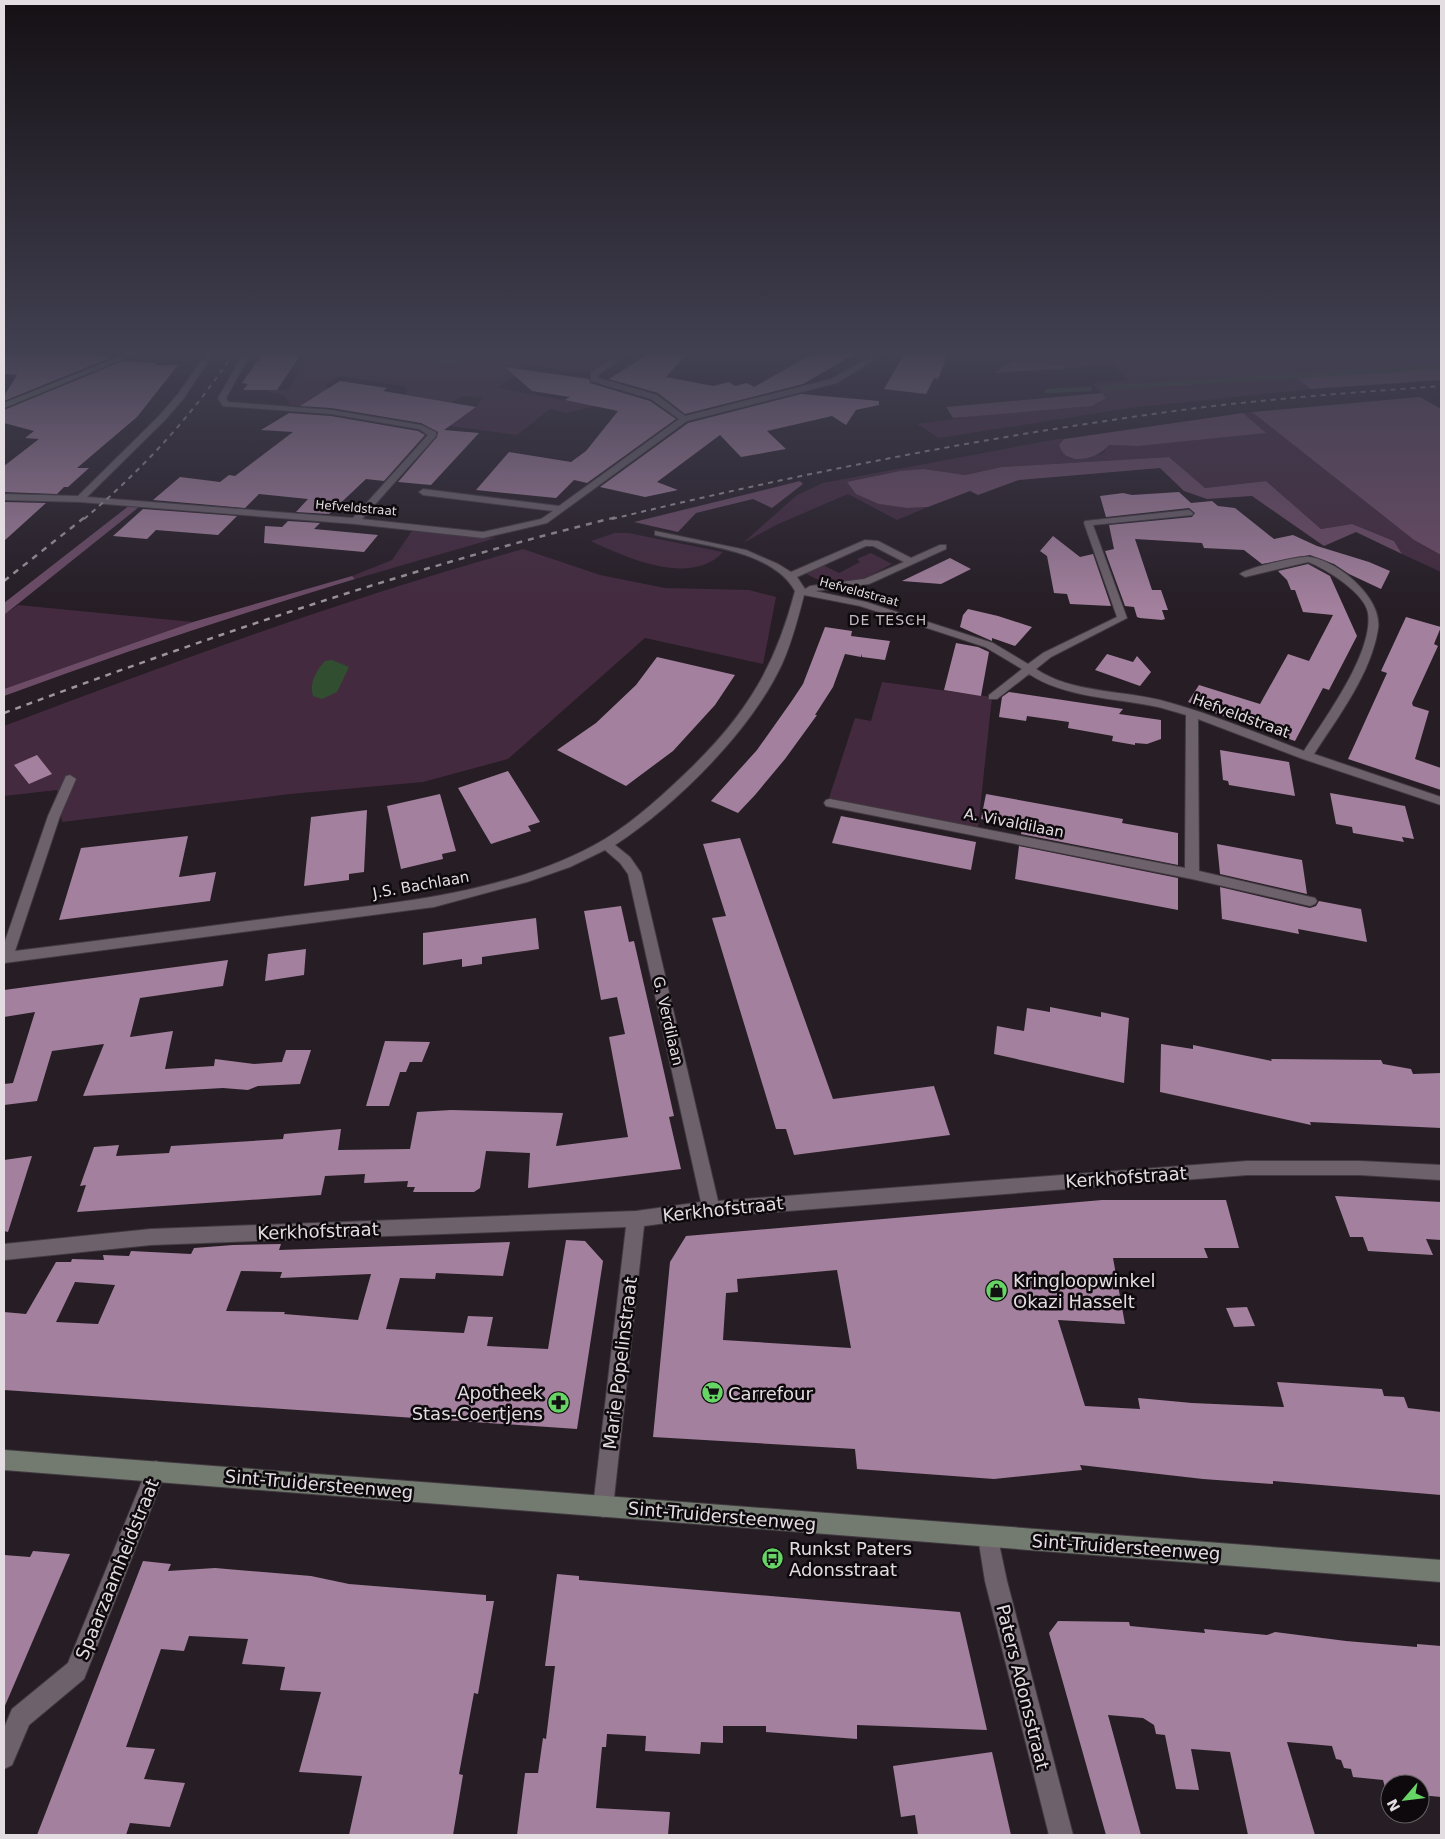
<svg xmlns="http://www.w3.org/2000/svg" width="1445" height="1839" viewBox="0 0 1445 1839" font-family="'DejaVu Sans',sans-serif">
<style>
.green{fill:#442a3f}
.forest{fill:#6d4c67}
.water{fill:#324e30}
.lines{fill:none;stroke-linecap:round;stroke-linejoin:round}
.stream{stroke:#324e30;stroke-width:4.5}
.building{fill:#a3809d;fill-rule:evenodd}
.minor-casing{stroke:#423a41;stroke-width:2}
.secondary-casing{stroke:#423a41;stroke-width:2}
.minor{fill:#6d626b;fill-rule:evenodd}
.secondary{fill:#737b71;fill-rule:evenodd}
.rail-far1{stroke:#9c959b;stroke-width:2;stroke-dasharray:5 5;stroke-linecap:butt}
.rail{stroke:#9c959b;stroke-width:2.5;stroke-dasharray:6 6;stroke-linecap:butt}
.labels{text-anchor:middle;dominant-baseline:central;stroke-width:5;stroke-linejoin:round;paint-order:stroke}
.far-street-label{font-size:12px;fill:#e3dde2;stroke:#0d090c}
.far-neighbourhood-label{font-size:14px;letter-spacing:1px;fill:#c6bac4;stroke:#0d090c}
.street-label{font-size:15px;fill:#e3dde2;stroke:#0d090c}
.near-street-label{font-size:18px;fill:#e3dde2;stroke:#0d090c}
.near-poi-label{font-size:18px;fill:#e3dde2;stroke:#0d090c;text-anchor:start}
</style>
<rect width="100%" height="100%" fill="#261d25"/>
<path class="green" d="M312,351H619L588,372H574L522,364L509,374L515,375L497,388L596,406L566,413L550,409L517,435L443,425L455,417L461,418L476,407L482,398L461,396L450,404L424,398L420,400L402,396L406,394L408,390L403,386L340,376L324,386L329,388L301,406L290,405L284,395L267,392V390H288Z
M1026,351H1441L1431,352L1441,365L1291,375L1311,389L1130,408L939,438L917,424L1106,398L1092,383L1129,380L1113,365L1070,368L1011,362Z
M1252,412L1414,540L1441,555V572L1402,554L1394,541L1352,524L1321,529L1266,481L1205,488L1169,457L1002,467L965,475L924,469L878,475L879,504L907,508L928,507L897,520L848,494L776,525L743,543L797,495L823,483L1058,439H1064L1059,445L1061,451L1070,459L1102,454L1109,445L1139,446L1265,433L1243,413Z
M412,531L496,538L355,579L352,576L392,560Z
M615,533H628L723,552C691,587 627,558 591,541Z
M523,549L600,575L665,588L749,590L776,597L763,664L645,638L508,759L423,782L290,794L62,822L57,790L4,796V726C175,661 347,598 523,549Z
M871,553L892,564C875,573 848,589 828,583C820,581 812,577 805,573L823,565L839,573L860,562L857,559Z
M18,605L193,622L4,689V615Z
M882,682L992,697L978,828L829,798L855,718L871,721Z"/>
<path class="forest" d="M1011,362L1062,366L1070,368L995,373Z
M1441,365V380L1311,389L1290,374Z
M1102,393L1106,398L1092,406L953,418L946,407Z
M1420,397L1441,409V555L1414,540L1252,412Z
M1243,413L1266,433L1139,446L1109,445C1098,459 1065,468 1059,445L1064,439Z
M1169,457L1205,488L1266,481L1321,529L1352,524L1394,541L1402,554L1356,532L1324,546L1252,496L1207,499L1184,491L1160,468L1019,480L978,495L970,491L928,507L907,508L879,504L856,494L847,482L900,471L924,469L965,475L1002,467Z
M800,481L803,484L772,508L753,499L696,513L678,532L634,522Z
M130,505L139,507L4,615V603Z
M352,576L355,579C237,615 120,653 4,696V689L193,622Z"/>
<path class="water" d="M431,351H495L499,354C477,360 456,368 434,361L430,355Z
M332,660L349,667L337,692L322,699L313,696C309,683 316,671 325,661Z"/>
<g class="lines">
<path class="stream" d="M1104,388L1441,367
M1047,391L1090,389"/>
</g>
<path class="building" d="M4,351H78L110,358L4,401V396L17,375L4,374Z
M264,351H303L277,390H243L248,384L242,383Z
M653,351H689L666,377L713,386L729,382L735,386L747,383L754,387L818,351H860L803,384L685,414L658,393L609,379Z
M906,351H954L943,358L946,359L938,379L934,378L926,394L884,389Z
M123,361L156,363V365H178L137,417L77,468H89L68,487H64L57,494L4,492V466L39,439L25,438L34,431L4,423V410Z
M505,367L589,379L590,383L650,401L676,419L587,483L574,480L556,498L476,490L509,452L571,462L586,451L618,411L565,400L570,397L532,391Z
M340,381L387,388L383,391L476,407L444,430L479,433L431,485L398,482L437,437L438,432L421,423L331,408L300,406Z
M801,394L879,401V405L856,410L846,425L832,416L767,431L786,449L741,457L720,435L657,482L678,490L645,497L600,487L688,423Z
M289,413L331,416L418,431L425,435L384,481L366,479L329,514L296,512L308,499L259,494L245,508L153,500L180,477L220,482L229,475L235,476L293,432L261,430Z
M1179,492L1191,503L1212,501L1218,506L1235,508L1274,539L1293,535L1317,546L1369,562L1390,571L1381,589L1349,574L1334,564L1310,555L1262,564L1244,550L1204,548L1202,543L1135,539L1152,590H1161L1168,610H1162L1165,619L1162,620L1140,618L1137,617L1134,607L1125,606L1105,551L1114,549L1109,525L1192,517L1195,513L1189,508L1106,517L1100,496L1123,493L1132,495Z
M4,502L46,503L4,541Z
M143,509L237,516L218,535L156,530L147,539L113,536Z
M288,521L320,523L314,529L378,535L364,552L264,543L265,526L282,527Z
M1053,536L1080,557L1093,554L1111,606L1070,604L1067,594L1054,593L1047,556L1040,551Z
M950,558L971,569L941,584L902,581Z
M1308,564L1330,576L1357,636L1329,690L1323,688L1295,741L1206,710V709L1188,702L1199,685L1260,704L1288,654L1309,661L1333,615L1303,612L1295,590H1291L1287,580L1278,571Z
M968,609L998,616L1032,627L1015,646L992,638V641L960,627L963,615Z
M1406,617L1441,627L1434,644L1438,646L1412,703L1413,706L1429,711L1415,759L1441,768V790L1348,759L1387,673L1381,671Z
M825,627L852,631L851,636L890,641L885,660L862,657V654L861,657L845,654L833,687L815,715H817L785,759L755,795L738,813L711,801L757,750L791,702L803,684Z
M956,643L978,647L989,652L981,696L944,690Z
M1107,654L1133,662L1137,656L1151,672L1140,686L1095,670Z
M657,657L735,675L715,705L673,751L626,786L557,750L596,723L636,685Z
M1009,692L1123,709L1119,714L1161,720V739L1147,744L1135,743V745L1112,741L1113,736L1068,728L1069,722L1027,716L1026,721L999,717L1002,697Z
M1220,750L1289,762L1295,796L1229,785L1228,781L1223,780Z
M37,755L52,774L29,784L14,765Z
M508,771L540,822L528,826L531,831L491,844L458,788Z
M1330,793L1405,806L1414,839L1402,837L1404,842L1353,833L1352,827L1336,824Z
M440,794L456,851L442,854L443,859L401,869L387,806Z
M986,794L1123,819L1122,823L1178,833V865L1021,834L1022,827L981,819Z
M367,810L364,872L349,874V880L304,886L311,817Z
M841,816L976,842L971,870L832,843Z
M188,836L179,877L216,872L210,901L59,920L81,848Z
M740,838L833,1099L934,1086L950,1135L794,1155L786,1129H776L712,918L726,916L703,844Z
M1217,844L1302,860L1307,894L1220,874Z
M1019,846L1178,878V910L1015,879Z
M1220,887L1310,908L1316,906L1319,901L1361,909L1367,942L1298,929L1299,934L1222,919Z
M621,906L629,942L634,941L660,1054L674,1116L669,1117L681,1169L528,1188L530,1153L486,1151L480,1188L474,1192H413L415,1187H407L408,1181L364,1183L365,1174L325,1176L321,1195L77,1212L86,1185L80,1186L94,1147L119,1145L116,1156L169,1153L171,1146L283,1139L284,1134L341,1129L338,1150L410,1149L417,1112L451,1110L563,1113L556,1146L628,1137L609,1037L625,1034L617,997L601,1000L584,911Z
M536,918L539,949L482,957V964L462,967V959L423,965V933Z
M306,949L304,975L265,981L268,954Z
M228,960L223,986L140,998L130,1037L173,1031L165,1069L214,1066L215,1059L254,1064L282,1062L286,1050H311L300,1084L258,1086L248,1090L223,1088L83,1096L104,1044L52,1051L37,1101L4,1105V1084L13,1083L35,1012L4,1017V990Z
M1050,1007L1101,1017V1012L1129,1018L1124,1083L994,1054L997,1026L1024,1031L1027,1008L1050,1012Z
M385,1041L430,1042L422,1062H410L406,1072H400L389,1106H366Z
M1161,1044L1193,1049V1045L1272,1061L1271,1059L1381,1060L1383,1064L1411,1069L1413,1074L1441,1073V1128L1310,1122L1311,1125L1160,1092Z
M32,1156L8,1232L4,1231V1160Z
M1335,1196L1441,1202V1240L1426,1239L1433,1255L1368,1251L1363,1237H1350Z
M1102,1200H1226L1239,1248H1204L1208,1258H1113L1125,1324L1058,1320L1085,1406L1140,1409L1138,1398L1192,1403L1284,1407L1277,1382L1382,1389L1384,1396L1404,1397L1408,1408L1441,1412V1495L1273,1481V1484L1203,1479L1080,1465L1082,1470L994,1479L857,1469L855,1449L653,1437L670,1262L686,1236ZM837,1270L851,1348L723,1340L726,1293L738,1292L737,1279Z
M566,1240L585,1241L603,1261L577,1429L4,1390V1312L26,1314L56,1262H71L72,1259L104,1260L103,1255L129,1256L131,1251L191,1254L194,1248L233,1245L281,1244L279,1250L510,1242L503,1276L436,1273L435,1279L400,1278L386,1329L464,1333L468,1316L493,1317L487,1346L548,1349ZM241,1271L282,1272L280,1278L371,1274L358,1320L284,1314L285,1312L226,1311ZM75,1282L115,1285L98,1324L56,1322Z
M1247,1307L1255,1326L1234,1327L1226,1308Z
M33,1551L70,1554L4,1708V1555L30,1557Z
M143,1561L171,1564L168,1571L215,1568L311,1576L349,1584L486,1595V1601H494L478,1694L474,1693L459,1774L463,1775L453,1835H349L362,1776L299,1772L321,1692L280,1690L285,1667L242,1664L248,1639L189,1636L184,1651L161,1649L126,1747L155,1749L144,1779L185,1783L170,1827L130,1823L126,1835H37Z
M557,1574L579,1576V1580L960,1612L987,1730L857,1725V1739L766,1732V1726H723V1743L701,1742L700,1754L645,1751L646,1736L607,1734L606,1747H602L596,1808L670,1812L668,1835H517L525,1773H538L543,1738L546,1739L555,1666H545Z
M1058,1621L1129,1622L1130,1626L1205,1633L1204,1629L1267,1635L1275,1632L1346,1641L1417,1647V1644L1441,1646V1797L1420,1795V1784H1390V1792L1386,1791L1383,1780L1353,1777L1351,1769L1344,1768L1341,1760L1336,1759L1332,1746L1287,1742L1315,1835H1248L1230,1752L1191,1749L1199,1790L1176,1789L1165,1735L1156,1734L1154,1725L1143,1718L1108,1715L1141,1835H1106L1049,1633Z
M992,1752L1011,1835H918L915,1815L901,1817L893,1766Z"/>
<g class="lines">
<defs>
<path id="minor" d="M208,351H215L184,398L165,420L87,497L353,518L428,435L419,429L331,414L223,406L218,398L245,351H252L226,398L228,402L331,410L421,425L436,432V436L362,519L483,532L541,519L553,511L423,495L419,492L423,489L559,506L679,419L651,399L591,381V372L624,351H632L598,375V378L657,395L685,416L831,379L881,351H889L837,383L687,421L547,523L483,538L355,524L80,502L4,500V494L78,496L159,416L178,394Z
M1189,510L1193,513L1192,515L1093,525L1127,618L1051,657L1036,669C1072,693 1119,690 1160,700C1209,713 1257,733 1304,751C1325,718 1374,652 1368,613C1365,593 1325,568 1308,562L1245,577L1240,574C1247,568 1301,555 1310,557C1338,561 1383,598 1378,629C1371,674 1338,717 1314,754L1441,797V805L1303,759L1198,719L1199,871L1315,898L1317,901L1315,904L1310,906L1192,879L826,806L824,803L826,800L830,799L1185,868L1186,715C1175,712 1164,708 1153,706C1113,698 1063,697 1029,674L997,699H989V695L1022,669L985,647L860,606L804,595C798,618 792,642 782,664C751,731 676,805 615,845L630,857L641,873L718,1201L1247,1161H1360L1441,1165V1180L1360,1175H1247L711,1217L644,1226L613,1507L610,1514L603,1517L596,1514L593,1507L626,1227L151,1245L4,1260V1244L151,1229L636,1211L701,1202L628,874L620,863L605,850L570,867L527,882L434,907L4,963V944L48,816L66,776L70,775L76,779L60,816L15,951C106,940 196,928 287,916C392,903 512,894 605,839C636,820 665,793 691,768C747,713 775,667 795,591C772,549 697,545 655,535V531L746,550L778,564L791,572L865,540L878,541L911,558L940,545H946V549L869,584L815,591L866,602L993,643L1028,664L1043,653L1117,617L1084,523L1085,521ZM866,546H873L904,562L864,579L810,586L805,589L797,577Z
M156,1461L163,1464L166,1471L84,1679L29,1725L12,1765L4,1769V1728L12,1709L68,1663L149,1464Z
M989,1526L996,1530L1007,1581L1073,1835H1049L985,1581L978,1537L982,1530Z"/>
<path id="secondary" d="M133,351H143L4,408V403Z
M4,1450L1441,1560V1582L4,1470Z"/>
</defs>
<use href="#minor" class="minor-casing"/>
<use href="#secondary" class="secondary-casing"/>
<use href="#minor" class="minor"/>
<use href="#secondary" class="secondary"/>
<path class="rail-far1" d="M84,519C143,469 193,415 235,351
M612,519C805,472 1000,434 1197,408C1278,398 1360,392 1441,386"/>
<path class="rail" d="M4,581L85,517
M4,713C205,638 408,568 617,517"/>
</g>
<linearGradient id="sky" x2="0" y2="1"><stop stop-color="#151014"/><stop offset="0.58" stop-color="#414051"/><stop offset="1" stop-color="#414051" stop-opacity="0"/></linearGradient>
<rect width="1445" height="609" fill="url(#sky)"/>
<defs>
<symbol id="shop-disc" viewBox="-11 -11 22 22"><circle r="9.5" fill="#67d466" stroke="#0d090c"/><path d="M-5-2.5h2.3a2.7 3.5 0 0 1 5.4 0H5L5.5 6h-11ZM-1.5-2.5h3a1.5 2.3 0 0 0-3 0Z" fill="#111"/></symbol>
<symbol id="supermarket-disc" viewBox="-11 -11 22 22"><circle r="9.5" fill="#67d466" stroke="#0d090c"/><path d="M-6-5.5h2.5l.6 2H6L4.5 2H-2.5L-4.4-4H-6ZM-1.5 3.2a1.3 1.3 0 1 0 .1 0ZM3 3.2a1.3 1.3 0 1 0 .1 0Z" fill="#111"/></symbol>
<symbol id="pharmacy-disc" viewBox="-11 -11 22 22"><circle r="9.5" fill="#67d466" stroke="#0d090c"/><path d="M-2-6h4v4h4v4h-4v4h-4v-4h-4v-4h4Z" fill="#111"/></symbol>
<symbol id="bus-disc" viewBox="-11 -11 22 22"><circle r="9.5" fill="#67d466" stroke="#0d090c"/><path d="M-5-6H5V4H4V6H2V4H-2V6H-4V4H-5ZM-3.5-4V0h7V-4ZM-3.5 1.2v1.5H-2V1.2ZM2 1.2v1.5H3.5V1.2Z" fill="#111"/></symbol>
</defs>
<g fill-rule="evenodd">
<use href="#shop-disc" x="984" y="1278" width="25" height="25"/>
<use href="#supermarket-disc" x="700" y="1380" width="25" height="25"/>
<use href="#pharmacy-disc" x="546" y="1390" width="25" height="25"/>
<use href="#bus-disc" x="760" y="1546" width="25" height="25"/>
</g>
<g class="labels">
<g class="far-street-label">
<text transform="translate(356 508) rotate(5)">Hefveldstraat</text>
<text transform="translate(859 592) rotate(15)">Hefveldstraat</text>
</g>
<g class="far-neighbourhood-label">
<text x="888" y="620">DE TESCH</text>
</g>
<g class="street-label">
<text transform="translate(1241 716) rotate(20)">Hefveldstraat</text>
<text transform="translate(1014 823) rotate(11)">A. Vivaldilaan</text>
<text transform="translate(421 885) rotate(-10)">J.S. Bachlaan</text>
<text transform="translate(668 1021) rotate(77)">G. Verdilaan</text>
</g>
<g class="near-street-label">
<text transform="translate(1126 1177) rotate(-4)">Kerkhofstraat</text>
<text transform="translate(723 1209) rotate(-6)">Kerkhofstraat</text>
<text transform="translate(318 1231) rotate(-2)">Kerkhofstraat</text>
<text transform="translate(620 1363) rotate(-83)">Marie Popelinstraat</text>
<text transform="translate(319 1484) rotate(5)">Sint-Truidersteenweg</text>
<text transform="translate(722 1516) rotate(5)">Sint-Truidersteenweg</text>
<text transform="translate(1126 1547) rotate(4)">Sint-Truidersteenweg</text>
<text transform="translate(117 1569) rotate(-68)">Spaarzaamheidstraat</text>
<text transform="translate(1023 1687) rotate(76)">Paters Adonsstraat</text>
</g>
<g class="near-poi-label">
<text x="1013" y="1280">Kringloopwinkel<tspan x="1013" dy="21">Okazi Hasselt</tspan></text>
<text x="543" y="1392" text-anchor="end">Apotheek<tspan x="543" dy="21">Stas-Coertjens</tspan></text>
<text x="728" y="1393">Carrefour</text>
<text x="789" y="1548">Runkst Paters<tspan x="789" dy="21">Adonsstraat</tspan></text>
</g>
</g>
<rect width="1445" height="1839" fill="none" stroke="#e3dde2" stroke-width="10"/>
<g transform="translate(1405 1799) rotate(242)"><circle r="24" fill="#0d090c" stroke="#635e62"/>
<path d="M0-4L9 19L0 12L-9 19Z" fill="#67d466"/>
<text y="-8" font-size="14" font-weight="bold" text-anchor="middle" fill="#e3dde2">N</text>
</g>
</svg>
